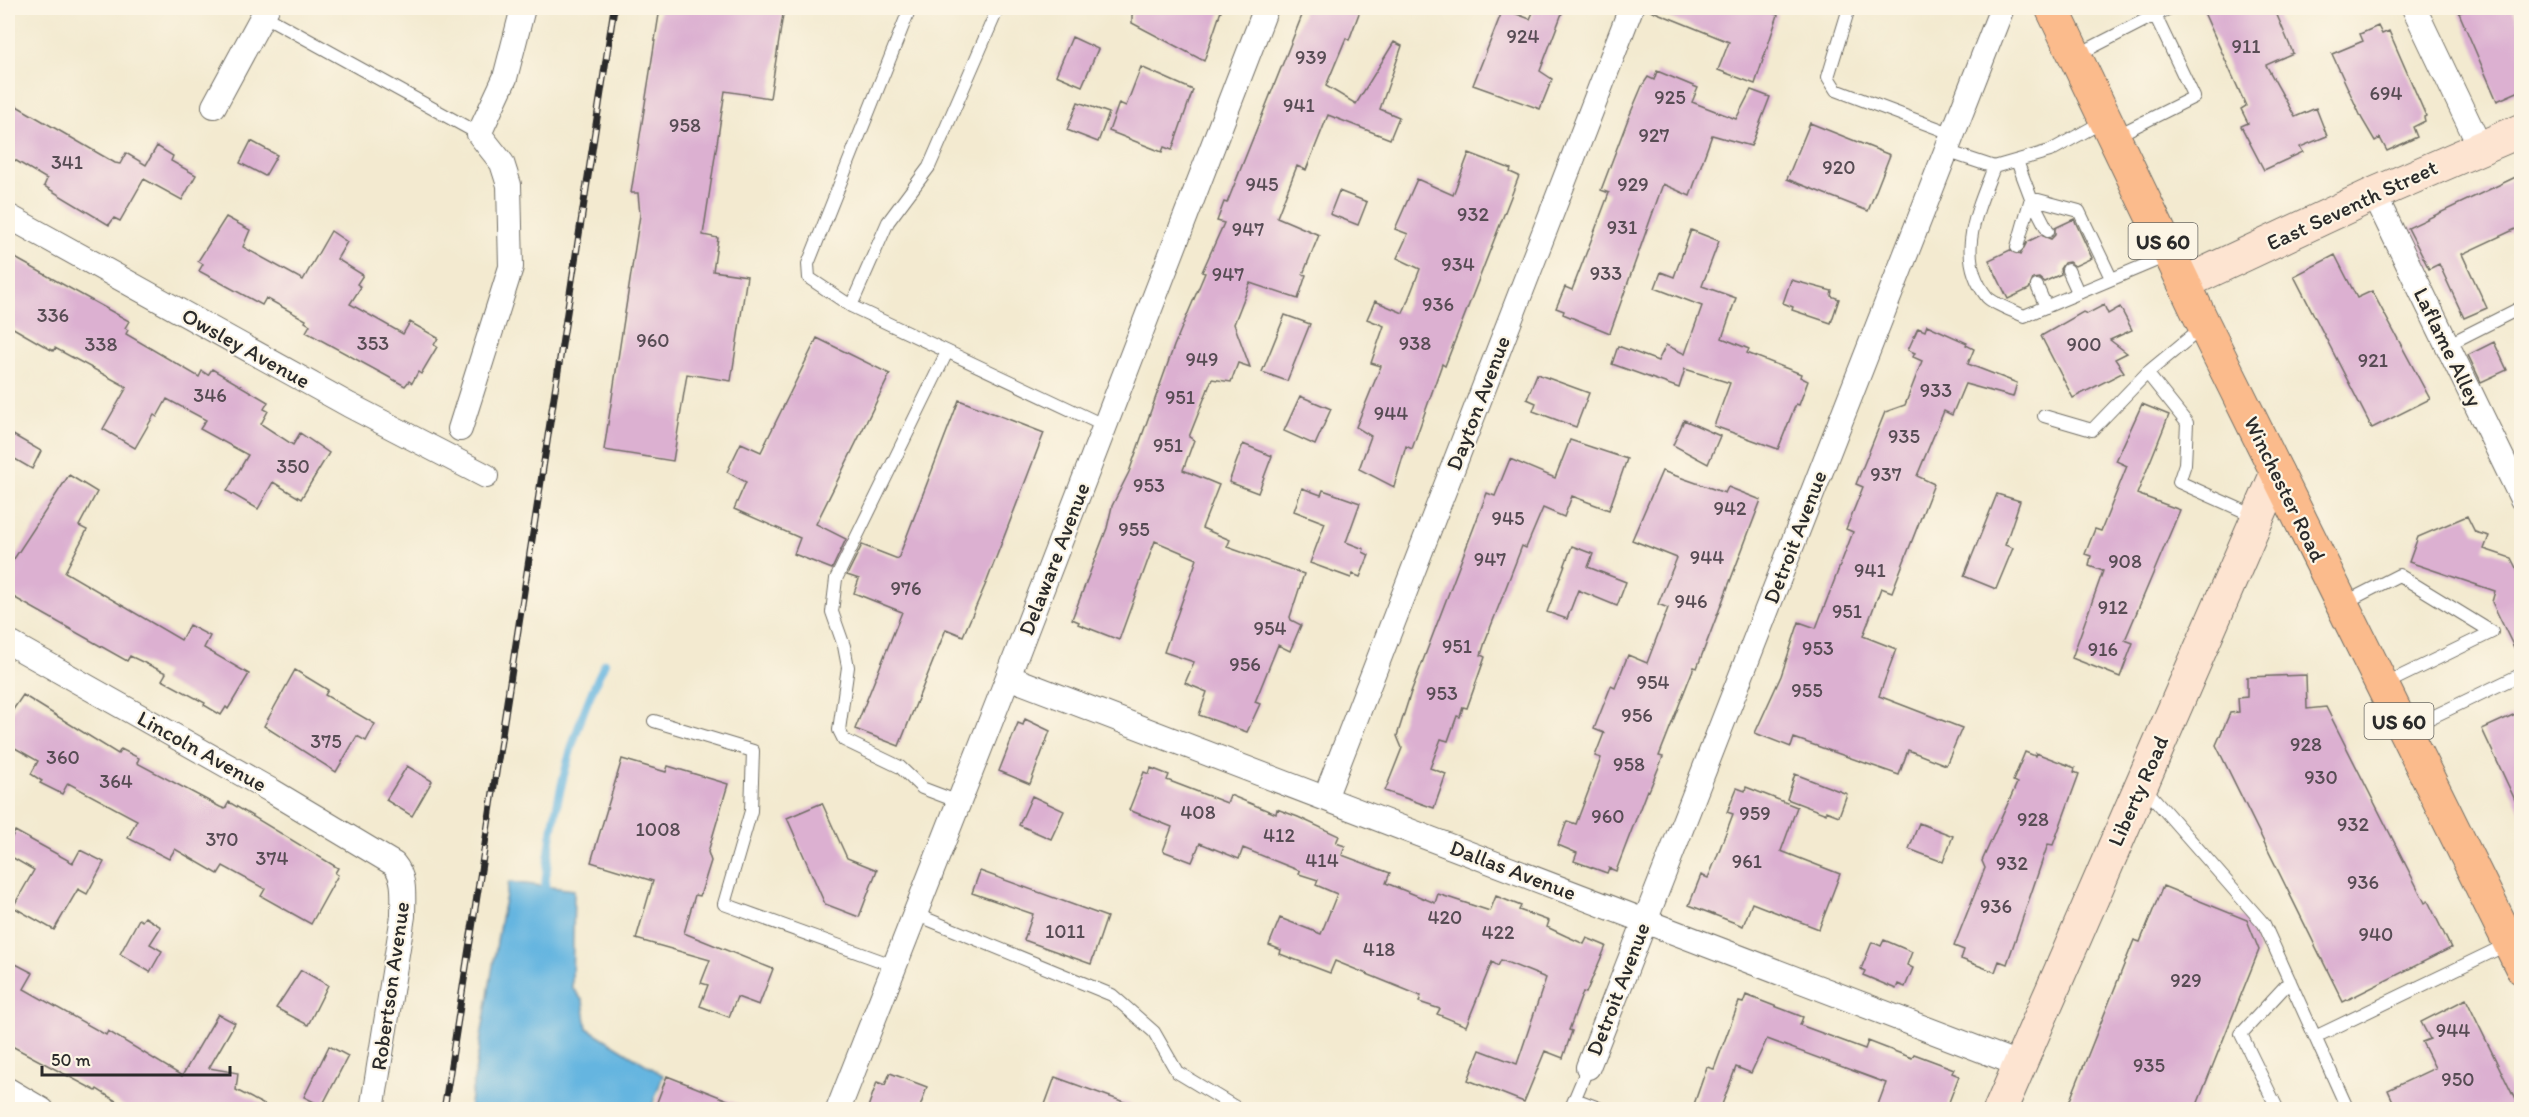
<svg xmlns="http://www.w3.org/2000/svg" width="2529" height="1117" viewBox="0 0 2529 1117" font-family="Itim,sans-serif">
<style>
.water{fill:#65b5e0;stroke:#487086;stroke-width:1.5}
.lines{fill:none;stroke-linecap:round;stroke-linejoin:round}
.stream{stroke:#65b5e0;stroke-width:8}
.building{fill:#dcb0d1}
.lane-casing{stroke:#716e65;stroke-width:14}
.street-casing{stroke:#716e65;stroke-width:26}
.secondary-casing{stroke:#716e65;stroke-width:35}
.primary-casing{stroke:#716e65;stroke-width:35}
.lane{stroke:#fff;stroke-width:12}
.street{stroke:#fff;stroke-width:24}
.secondary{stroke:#fde4d1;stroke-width:33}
.primary{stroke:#fbbb8c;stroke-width:33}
.rail-casing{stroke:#2b2b2b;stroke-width:7}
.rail{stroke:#fcf5e5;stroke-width:4.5;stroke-dasharray:14;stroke-linecap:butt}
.labels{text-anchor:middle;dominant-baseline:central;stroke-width:4.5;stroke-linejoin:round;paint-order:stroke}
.number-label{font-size:20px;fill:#574c54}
.shield{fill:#fcf5e5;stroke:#6a6863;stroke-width:1.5}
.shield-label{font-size:21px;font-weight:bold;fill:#2b2b2b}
.street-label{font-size:22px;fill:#2b2b2b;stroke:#fcf5e5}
</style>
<rect width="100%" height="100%" fill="#fcf5e5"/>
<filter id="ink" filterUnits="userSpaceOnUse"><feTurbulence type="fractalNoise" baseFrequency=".0167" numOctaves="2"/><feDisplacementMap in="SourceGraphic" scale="12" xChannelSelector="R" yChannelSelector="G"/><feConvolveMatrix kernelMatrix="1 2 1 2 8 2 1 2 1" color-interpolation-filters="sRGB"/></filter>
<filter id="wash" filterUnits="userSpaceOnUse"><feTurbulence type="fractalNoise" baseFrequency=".008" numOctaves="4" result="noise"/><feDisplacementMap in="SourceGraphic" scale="24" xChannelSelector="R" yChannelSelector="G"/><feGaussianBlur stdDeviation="1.35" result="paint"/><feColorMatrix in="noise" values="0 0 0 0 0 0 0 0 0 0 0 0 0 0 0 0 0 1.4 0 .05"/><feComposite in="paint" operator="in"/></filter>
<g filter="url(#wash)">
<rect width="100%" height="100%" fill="#f3ead0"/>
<path class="water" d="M509,882L574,890L572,987L583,1001L587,1028L663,1075L651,1109H469L501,918Z"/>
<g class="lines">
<path class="stream" d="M544,896C551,816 569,735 605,663"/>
</g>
<g id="blocks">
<path class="building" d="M660,8H784L770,98L725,91L703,235L718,238L713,271L747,276L731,381L687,374L673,461L604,450L640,215L638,193H631Z
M1136,8H1222L1204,61L1132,23V15Z
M1305,8H1361L1349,40L1346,38L1326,86L1356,104L1394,42L1402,46L1380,109L1399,117L1390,139L1328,115L1306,170L1297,166L1277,217L1319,235L1303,274L1306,275L1298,299L1250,283L1234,324L1250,367L1238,363L1231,382L1212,379L1189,437L1194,440L1183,470L1219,485L1202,528L1230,540L1227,547L1304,574L1290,617L1291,620L1301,625L1290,651L1278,645L1255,702L1260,704L1247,732L1199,715L1207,692L1185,683L1194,662L1164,652L1197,559L1155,541L1119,640L1078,624L1079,622L1072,619L1107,528L1112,506L1129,472L1174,346L1205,273L1202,272L1224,223L1217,221L1224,202L1227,203Z
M1535,8H1564L1540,71L1552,79L1540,109L1473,85L1503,9L1530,19Z
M1645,8H1759L1778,15L1755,84L1718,70L1729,42Z
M2202,8H2274L2293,53L2266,65L2295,117L2316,108L2327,136L2300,147L2303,152L2264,170L2241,126L2248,123L2241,109L2246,106Z
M2470,8H2512L2522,30V90L2497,101L2459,13Z
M2378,26L2382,34L2389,31L2426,116L2424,117L2425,121L2413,127L2417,137L2387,151L2380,138L2375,141L2362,119L2332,54L2363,41L2360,34Z
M1072,37L1098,49L1082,86L1056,75Z
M1141,67L1193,90L1172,150L1164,147L1162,152L1109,131L1119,103L1126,106Z
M1657,71L1698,88L1692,102L1736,119L1751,90L1770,97L1751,146L1712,135L1690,196L1663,184L1610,333L1563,314L1564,311L1556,308L1565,287L1572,290L1592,238L1609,193L1601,190L1628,119L1642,86L1648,77L1654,80Z
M8,101L115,163L120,164L126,153L146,165L157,146L173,156L171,161L196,175L182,200L144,179L120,221L114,218L109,225L44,186L47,179L8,156Z
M1078,102L1109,113L1098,142L1067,130Z
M1810,123L1890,155L1868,211L1787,179Z
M251,141L277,155L265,176L240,163Z
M1469,153L1511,169L1510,172L1519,176L1445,366L1442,364L1412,449L1406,446L1394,487L1359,469L1371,436L1356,427L1381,366L1371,363L1384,326L1367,319L1375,301L1403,313L1420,269L1397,258L1408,234L1395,229L1417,179L1453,195Z
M2522,174V226L2462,254L2487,308L2464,318L2439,264L2429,269L2408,228Z
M1339,191L1367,202L1358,225L1330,214Z
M226,217L250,230L243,247L303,280L331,231L347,242L337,259L363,275L357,284L361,287L350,304L403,334L410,322L438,338L434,345L437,347L421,374L418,372L412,383L409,381L405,386L306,332L310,325L305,322L306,320L266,298L262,305L199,271L203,264L198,261Z
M2074,219L2092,258L2075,266L2069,262L2064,263L2060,269L2061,274L2044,282L2039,278L2033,279L2029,289L2008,299L1989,260L2010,250L2020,255L2027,242L2041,235L2051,239L2055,235V228Z
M1691,230L1719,241L1702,286L1736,298L1722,338L1749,349L1747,353L1801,374L1800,377L1808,381L1799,405L1796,404L1778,449L1714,426L1730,383L1685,369L1679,388L1612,364L1618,346L1658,361L1666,345L1685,354L1702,306L1655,288L1661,272L1674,277Z
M8,254L129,321L125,328L128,330L126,334L199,377L202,371L208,375L212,369L268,402L264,409L268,411L261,424L293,445L300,433L329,453L301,499L273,482L258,509L227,491L248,455L200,429L206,420L167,399L157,417L154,415L135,448L103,429L127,387L55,348L53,351L8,325Z
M2335,255L2357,298L2372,291L2430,399L2372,428L2294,276Z
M1791,280L1832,291L1831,296L1839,299L1831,323L1792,310L1793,307L1783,303Z
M2104,305L2108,314L2120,307L2132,330L2110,340L2127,353L2115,359L2124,372L2073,398L2041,336L2083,312L2087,314Z
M1285,315L1310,324L1287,381L1262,372Z
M1927,325L1967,343L1966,345L1974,349L1968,364L2017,383L2013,397L1965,384L1952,415L1944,411L1917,476L1934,484L1892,592L1881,588L1863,636L1896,649L1879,696L1962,728L1946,765L1908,750L1899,775L1794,738L1791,747L1755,733L1781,676L1799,622L1816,628L1853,532L1846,529L1863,487L1856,484L1885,412L1905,405L1922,361L1913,357L1915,353L1908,350L1918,328L1925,331Z
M817,338L890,374L816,524L846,539L832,569L794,554L800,538L734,509L746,482L727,472L741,443L761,452Z
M2494,342L2507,370L2481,382L2468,355Z
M1537,374L1589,393L1576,427L1533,411L1536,403L1527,399Z
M1300,396L1331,409L1315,445L1284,431Z
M959,400L1044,433L987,581L963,636L946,629L899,746L855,729L902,612L854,593L859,579L847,575L862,545L898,559Z
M2142,404L2169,415L2137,494L2180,510L2125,640L2133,643L2120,677L2072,658L2103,571L2089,566L2091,556L2085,554L2095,529L2101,531L2127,466L2116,461Z
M1684,420L1720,436L1708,464L1673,445Z
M8,432L41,451L32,469L8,455Z
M1570,440L1627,459L1609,510L1572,496L1564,517L1543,508L1526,548L1522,546L1486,639L1481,655L1485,657L1467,708L1463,707L1460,717L1457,716L1448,741L1441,739L1430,768L1446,774L1434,808L1385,791L1402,748L1397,736L1411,692L1487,493L1495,496L1510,459L1555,478Z
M1243,444L1272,456L1258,493L1229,482Z
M1662,471L1725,493L1728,487L1761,500L1697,668L1694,667L1659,756L1663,757L1649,791L1647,790L1616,871L1609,868L1607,873L1574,861L1577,853L1558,845L1567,821L1576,824L1601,758L1595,756L1604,733L1594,729L1611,686L1615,688L1628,655L1647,663L1668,608L1658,604L1677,558L1632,540Z
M69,475L97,492L79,526L87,530L65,572L181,640L189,625L210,636L204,648L249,674L228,709L226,707L221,715L204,705L205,703L162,680L166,673L130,656L127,661L8,594V568Z
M1302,488L1321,495L1323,490L1360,503L1346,542L1364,549L1363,552L1369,555L1360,577L1353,574L1351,578L1310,563L1325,523L1294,511Z
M1997,494L2020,501L2005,545L2013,548L1996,589L1964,576Z
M2467,516L2475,532L2489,536L2484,549L2511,558L2522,580V664L2492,602L2495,591L2409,562L2418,537Z
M1572,546L1593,554L1588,567L1626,582L1617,606L1578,590L1567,619L1547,612Z
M295,670L328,690L325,695L375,724L366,741L357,736L336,772L264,726Z
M2306,675L2307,709L2326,707L2425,903L2428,901L2451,948L2343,1002L2216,745L2230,713L2239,712L2238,698L2247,697V677Z
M23,695L118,754L121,749L139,758L137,763L220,807L225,809L229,802L338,868L335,873L338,875L311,924L261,896L265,889L223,866L218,874L175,849L169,859L128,838L137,820L68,783L62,794L40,783L42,781L31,774L38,761L8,744V717Z
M2522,711V815L2482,729Z
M1025,719L1050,731L1030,784L999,771L1018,723L1023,725Z
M2025,752L2035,756L2036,753L2075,768L2074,772L2079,774L2053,845L2048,844L2007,964L1999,961L1995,972L1961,959L1964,950L1954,946L1985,868L1982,861L2017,783L2013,781Z
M622,759L666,772L668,766L728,784L708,852L711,861L700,896L695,895L684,933L773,969L759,1005L737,997L729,1017L700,1006L708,985L701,983L710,960L636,939L653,881L591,862Z
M407,766L432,781L412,816L386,800Z
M1151,768L1169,775L1167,780L1227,803L1230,795L1276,814L1277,809L1298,817L1339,836L1336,843L1345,846L1342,855L1390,873L1386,883L1435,903L1438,894L1490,911L1496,896L1521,906L1519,910L1549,921L1547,927L1566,936L1584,944L1587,938L1606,946L1586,993L1583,992L1569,1030L1572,1031L1563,1058L1545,1051L1524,1102L1468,1080L1480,1050L1517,1064L1546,978L1501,960L1498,966L1492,962L1466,1026L1437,1014L1440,1009L1419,1002L1421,996L1335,961L1330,973L1280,954L1281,950L1269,945L1280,918L1321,934L1337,894L1316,885L1318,880L1299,874L1300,871L1243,848L1239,859L1200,843L1192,862L1163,851L1172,827L1129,810L1144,772L1149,774Z
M1795,774L1847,794L1839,816L1826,811V814L1787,799Z
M1746,787L1797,807L1781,851L1840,874L1819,929L1752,903L1743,926L1689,905L1701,875L1708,878L1716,859L1733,814L1727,812L1737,788L1745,791Z
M1032,796L1064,811L1051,839L1019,825Z
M822,803L847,858L877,870L859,917L825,904L787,818Z
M1919,823L1953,836L1943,862L1909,849Z
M15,831L73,863L80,850L104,862L87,894L78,889L54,930L13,907L34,870L8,855V845Z
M980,871L1107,917L1091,964L1024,940L1033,914L972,893Z
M2163,886L2247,920L2259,950L2195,1110H2066L2134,940L2140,942Z
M145,917L161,927L150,944L162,951L150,972L120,954L139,919L142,921Z
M1884,940L1912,952L1907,965L1913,968L1905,987L1898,984L1896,989L1863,975L1865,971L1861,969L1872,942L1881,946Z
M8,960L33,973L24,989L106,1035L108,1031L182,1076L218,1014L235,1023L209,1068L238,1073L236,1090L274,1110H130L97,1089L96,1091L8,1044Z
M301,970L328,985L308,1025L276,1008Z
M1746,995L1803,1017L1800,1025L1865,1049L1868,1041L1912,1058L1914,1054L1954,1069L1952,1073L1959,1076L1946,1110H1876L1886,1083L1767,1039L1751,1073L1736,1067L1720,1110H1692L1707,1067L1714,1069L1739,1002L1743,1003Z
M2466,999L2520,1110H2397L2388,1090L2435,1068L2422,1042L2430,1039L2421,1022Z
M329,1046L348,1056L322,1106L304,1097Z
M890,1073L927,1087L919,1110H867L877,1082L885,1085Z
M667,1076L748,1108V1110H654Z
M1055,1077L1138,1107V1110H1043Z"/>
</g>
</g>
<g filter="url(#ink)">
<use href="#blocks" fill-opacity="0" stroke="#716e65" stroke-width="1.5"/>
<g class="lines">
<defs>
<path id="lane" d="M910,8L808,264L809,278L851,306L1105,426
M1849,8L1828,77L1836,90L1953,134
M263,15L479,134
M2155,15L2170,8
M2077,55L2155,15L2194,97L2116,136
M1946,151L1994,167L2050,151L2104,121
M2017,161L2031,198L2048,231
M1994,167C1978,209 1954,256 1987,297C1995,305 2014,311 2024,316L2169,255
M2017,247L2031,198L2079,211L2111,278
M2068,270L2078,292
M2037,286L2046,307
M851,306L888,222L929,167L998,8
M2447,345L2522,307
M947,352L836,579L832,612L844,646L848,667L839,730L844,740L900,767L922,788L959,802
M2147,373L2187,423L2185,464L2179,482L2257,517
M2044,416L2092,430L2147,373L2204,326
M2344,603L2399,575L2492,632L2383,685
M654,721L753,751L751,811L724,904L895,966
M2405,730L2522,674
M2144,787L2264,924L2348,1110
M915,914L1112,995L1154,1032L1177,1072L1240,1110
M2315,1037L2508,944
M1575,1099L1604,1110
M1570,1110L1588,1067
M2278,1110L2241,1034L2290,981"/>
<path id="street" d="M2414,8L2480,147
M214,106L267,8
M2374,194L2522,499
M8,216L349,405L486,476
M460,429L511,267L509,185L502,163L479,134L505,78L523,8
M8,642L272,791L394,864C406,878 403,898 403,916L372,1110
M1008,677L2018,1064
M1325,798L1631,8
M1588,1067L2002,8
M8,1090L42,1110
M838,1110L1008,677L1266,8"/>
<path id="secondary" d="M2184,283L2374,194L2522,130
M2000,1110L2277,473"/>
<path id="primary" d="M2052,8L2204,325L2522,968"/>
</defs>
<use href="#lane" class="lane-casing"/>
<use href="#street" class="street-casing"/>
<use href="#secondary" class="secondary-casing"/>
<use href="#primary" class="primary-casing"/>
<use href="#lane" class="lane"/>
<use href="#street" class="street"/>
<use href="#secondary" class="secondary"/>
<use href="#primary" class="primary"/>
<defs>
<path id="rail" d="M444,1110L614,8"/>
</defs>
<use href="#rail" class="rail-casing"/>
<use href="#rail" class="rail"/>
</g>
</g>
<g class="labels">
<g class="number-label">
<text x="1523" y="36">924</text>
<text x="2246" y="46">911</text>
<text x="1311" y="57">939</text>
<text x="2386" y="93">694</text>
<text x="1670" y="97">925</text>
<text x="1299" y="105">941</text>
<text x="685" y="125">958</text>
<text x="1654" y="135">927</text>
<text x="67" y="162">341</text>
<text x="1839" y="167">920</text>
<text x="1262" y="184">945</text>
<text x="1633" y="184">929</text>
<text x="1473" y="214">932</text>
<text x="1622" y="227">931</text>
<text x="1248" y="229">947</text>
<text x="1458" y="264">934</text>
<text x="1606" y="273">933</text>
<text x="1228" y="274">947</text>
<text x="1438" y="304">936</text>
<text x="53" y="315">336</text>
<text x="653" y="340">960</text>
<text x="373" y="343">353</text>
<text x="1415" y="343">938</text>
<text x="101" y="344">338</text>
<text x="2084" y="344">900</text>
<text x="1202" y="359">949</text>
<text x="2373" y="360">921</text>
<text x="1936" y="390">933</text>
<text x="210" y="395">346</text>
<text x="1180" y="397">951</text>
<text x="1391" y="413">944</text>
<text x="1904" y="436">935</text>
<text x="1168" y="445">951</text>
<text x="293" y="466">350</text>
<text x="1886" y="474">937</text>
<text x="1149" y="485">953</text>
<text x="1730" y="508">942</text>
<text x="1508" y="518">945</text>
<text x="1134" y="529">955</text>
<text x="1707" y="557">944</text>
<text x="1490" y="559">947</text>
<text x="2125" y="561">908</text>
<text x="1870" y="570">941</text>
<text x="906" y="588">976</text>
<text x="1691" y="601">946</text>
<text x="2113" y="607">912</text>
<text x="1847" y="611">951</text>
<text x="1270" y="628">954</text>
<text x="1457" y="646">951</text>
<text x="1818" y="648">953</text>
<text x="2103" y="649">916</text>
<text x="1245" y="664">956</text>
<text x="1653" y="682">954</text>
<text x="1807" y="690">955</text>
<text x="1442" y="693">953</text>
<text x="1637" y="715">956</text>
<text x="326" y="741">375</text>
<text x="2306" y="744">928</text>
<text x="63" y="757">360</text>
<text x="1629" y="764">958</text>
<text x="2321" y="777">930</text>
<text x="116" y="781">364</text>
<text x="1198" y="812">408</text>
<text x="1755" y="813">959</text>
<text x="1608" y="816">960</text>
<text x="2033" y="819">928</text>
<text x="2353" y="824">932</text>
<text x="658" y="829">1008</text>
<text x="1279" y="835">412</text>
<text x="222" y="839">370</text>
<text x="272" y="858">374</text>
<text x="1322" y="860">414</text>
<text x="1747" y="861">961</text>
<text x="2012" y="863">932</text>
<text x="2363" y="882">936</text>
<text x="1996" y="906">936</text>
<text x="1445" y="917">420</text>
<text x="1065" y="931">1011</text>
<text x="1498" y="932">422</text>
<text x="2376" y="934">940</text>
<text x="1379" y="949">418</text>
<text x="2186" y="980">929</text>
<text x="2453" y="1030">944</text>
<text x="2149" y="1065">935</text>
<text x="2458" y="1079">950</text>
</g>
<g class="shield">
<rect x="2128.5" y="223" width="69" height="36" rx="4.5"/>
<rect x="2364.5" y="703" width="69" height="36" rx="4.5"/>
</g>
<g class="shield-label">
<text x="2163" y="241">US 60</text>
<text x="2399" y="721">US 60</text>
</g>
<g class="street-label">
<text transform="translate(2352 205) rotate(-25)">East Seventh Street</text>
<text transform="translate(2448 347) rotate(64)">Laflame Alley</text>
<text transform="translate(246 348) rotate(29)">Owsley Avenue</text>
<text transform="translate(1478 403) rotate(-69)">Dayton Avenue</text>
<text transform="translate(2285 489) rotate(64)">Winchester Road</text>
<text transform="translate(1795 537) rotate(-69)">Detroit Avenue</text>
<text transform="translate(1054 559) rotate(-69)">Delaware Avenue</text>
<text transform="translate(202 751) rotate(29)">Lincoln Avenue</text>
<text transform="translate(2138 791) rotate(-66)">Liberty Road</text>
<text transform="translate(1513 870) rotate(21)">Dallas Avenue</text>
<text transform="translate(390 986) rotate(-82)">Robertson Avenue</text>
<text transform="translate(1618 989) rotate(-69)">Detroit Avenue</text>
</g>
</g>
<rect width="2529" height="1117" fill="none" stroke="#fcf5e5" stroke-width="30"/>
<path d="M42 1066v9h188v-9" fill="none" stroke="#2b2b2b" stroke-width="3"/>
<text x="51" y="1066" font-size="18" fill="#2b2b2b" stroke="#fcf5e5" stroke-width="4.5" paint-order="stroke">50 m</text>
</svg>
